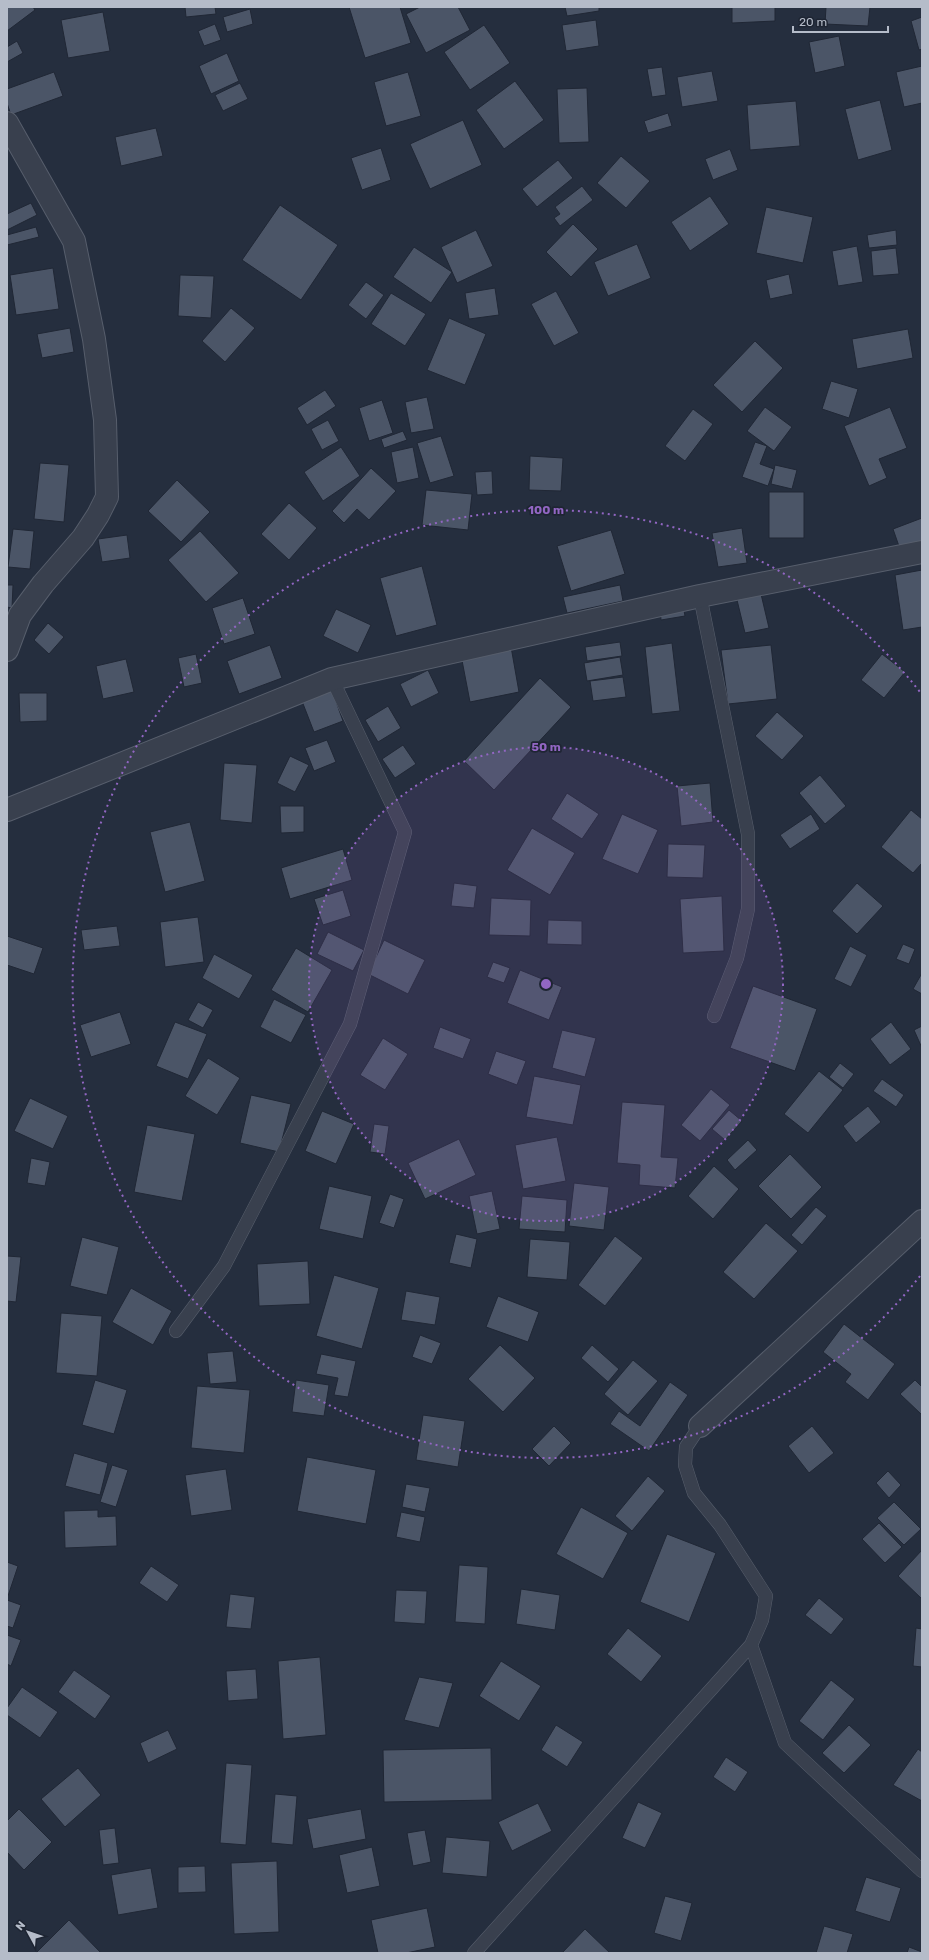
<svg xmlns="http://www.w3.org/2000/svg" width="929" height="1960" viewBox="0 0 929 1960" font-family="Rubik,sans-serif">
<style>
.building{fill:#4b5567;stroke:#202735}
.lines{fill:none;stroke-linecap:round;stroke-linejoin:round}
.service-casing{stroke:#575e6c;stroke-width:14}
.minor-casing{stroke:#575e6c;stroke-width:24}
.service{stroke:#39404e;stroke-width:13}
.minor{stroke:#39404e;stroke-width:22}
.ring{fill:none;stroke:#9266c3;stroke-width:2;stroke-dasharray:2 4}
.centre{fill:#9266c3;stroke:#1e2533;stroke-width:2}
.ring-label{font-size:12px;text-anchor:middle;font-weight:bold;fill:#9266c3;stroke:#1e2533;stroke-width:3.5;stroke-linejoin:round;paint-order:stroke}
</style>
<rect width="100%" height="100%" fill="#252e3e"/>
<path class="building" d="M7,7H33L35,10L7,31Z
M185,7H215L216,14L186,17Z
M349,7H400L411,43L365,58Z
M420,7H458L470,30L426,53L406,14Z
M565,7H599V11L567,16Z
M732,7H775V21L732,23Z
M826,7H870L868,26L825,24Z
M250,9L253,24L227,32L223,17Z
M103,12L110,51L68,58L61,20Z
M922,17V49L919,50L911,21Z
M596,20L599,46L566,51L562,25Z
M215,24L221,40L204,46L198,31Z
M484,25L510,63L470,90L444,52Z
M839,36L845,66L815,73L809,42Z
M17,41L23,53L7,62V47Z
M227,53L239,81L211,94L199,66Z
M922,66V103L904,107L896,72Z
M662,67L666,95L652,97L647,69Z
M712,71L718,101L682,107L677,77Z
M54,72L63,96L11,115L7,103V89Z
M408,72L421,116L386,126L374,82Z
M515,81L544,120L504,149L476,110Z
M240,83L248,99L223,111L215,95Z
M587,88L589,142L559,143L557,89Z
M880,100L892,150L858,160L845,109Z
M796,101L800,146L750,150L747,105Z
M668,113L672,126L648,133L644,121Z
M463,120L482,165L430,189L410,144Z
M156,128L163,156L121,166L115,137Z
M381,148L391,180L362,190L351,158Z
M730,149L738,170L713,180L705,159Z
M621,156L650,181L626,208L597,183Z
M558,160L573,178L537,207L522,189Z
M582,186L593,200L560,226L554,218L560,214L555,207Z
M710,196L729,224L690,251L671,222Z
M31,203L37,215L7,230V214Z
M280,205L338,245L301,300L242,260Z
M766,207L813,217L803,263L756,253Z
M573,224L598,249L571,277L546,252Z
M36,227L39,237L7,245V235Z
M476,230L493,266L457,283L441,247Z
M896,230L897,245L869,248L867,235Z
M637,244L651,278L608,296L594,262Z
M857,246L863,282L838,286L832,251Z
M414,247L452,272L431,303L393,277Z
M896,248L899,274L873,276L871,251Z
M53,268L59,309L16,315L10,275Z
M789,274L793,294L770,299L766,280Z
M180,275L214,276L211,318L178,316Z
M366,282L384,295L366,319L348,305Z
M495,288L499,315L469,319L465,293Z
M556,291L579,333L554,346L531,304Z
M391,293L426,314L405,346L371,324Z
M231,308L255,328L225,362L202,341Z
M449,318L486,334L465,385L427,370Z
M70,328L74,352L42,358L37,334Z
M908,329L913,358L857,369L852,339Z
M755,341L783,368L742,412L713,385Z
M831,381L858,389L849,418L822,409Z
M325,390L336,406L307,425L297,408Z
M427,397L434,429L411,433L405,402Z
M382,400L393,433L369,441L359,408Z
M765,407L792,427L774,451L747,431Z
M890,407L907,448L879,459L887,478L869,486L844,426Z
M693,409L713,424L685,461L665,446Z
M328,420L339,441L322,450L311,429Z
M403,431L407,440L384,448L381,439Z
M441,436L454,476L430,483L417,443Z
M755,442L767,446L760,464L774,469L768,486L742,477Z
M341,447L360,476L323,501L304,472Z
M413,447L419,478L397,483L391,452Z
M530,456L563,458L561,491L529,490Z
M40,463L69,465L64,522L34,519Z
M775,465L797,470L792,489L771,484Z
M371,468L396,491L369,520L357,509L344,523L332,511Z
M492,471L493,494L477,495L475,472Z
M177,480L210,512L181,542L148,511Z
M426,490L472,494L468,530L422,525Z
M769,492H804V538H769Z
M289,503L317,528L289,560L261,534Z
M922,518V544L901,552L893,529Z
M742,528L747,563L718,567L712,533Z
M13,529L34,531L30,569L8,567Z
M611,530L625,574L571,591L557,546Z
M200,531L239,573L206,602L168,560Z
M127,535L130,558L102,562L98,539Z
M422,566L437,625L396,636L380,578Z
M922,570V627L903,630L895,575Z
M7,585H13L12,608L7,607Z
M620,585L623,601L567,613L563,597Z
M761,594L769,628L745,633L737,600Z
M243,598L255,634L224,644L212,608Z
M683,605L685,616L661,620L660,608Z
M336,609L371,625L358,653L323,636Z
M48,623L64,637L49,654L34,640Z
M510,641L519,692L470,702L460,650Z
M620,642L622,656L587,661L585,647Z
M672,643L680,711L652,714L645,647Z
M270,645L282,678L239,694L227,661Z
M771,645L777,699L728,704L721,650Z
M196,654L202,683L184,687L178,658Z
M882,654L905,672L884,698L861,680Z
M620,657L623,675L587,681L584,663Z
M126,659L134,692L103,699L96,666Z
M428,670L439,693L411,707L400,684Z
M623,677L626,697L593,701L590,681Z
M540,678L571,707L494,790L464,761Z
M330,685L343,721L314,732L300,696Z
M19,693H47V721L20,722Z
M388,706L401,728L378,742L365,720Z
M777,712L804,736L782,760L755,736Z
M327,740L336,762L314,771L305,748Z
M403,745L416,764L395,778L382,759Z
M290,756L309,765L295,792L277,783Z
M224,763L257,765L252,823L220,820Z
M820,775L846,806L825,824L799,793Z
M710,783L713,822L681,826L677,786Z
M567,793L599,814L582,839L551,819Z
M280,806H304V832L281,833Z
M911,810L922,819V863L913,873L881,847Z
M622,814L658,830L638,874L602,859Z
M811,814L820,829L790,849L780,835Z
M190,822L205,881L165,892L150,832Z
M532,828L575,853L550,895L507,870Z
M668,844L705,845L703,878L667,877Z
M343,849L352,880L290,899L281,868Z
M454,883L477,886L474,908L451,906Z
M857,883L883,906L857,934L832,911Z
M343,890L351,916L323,925L314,899Z
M722,896L724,951L683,953L680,899Z
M491,898L531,900L530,936L489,935Z
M198,917L204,962L165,967L160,922Z
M548,920L582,921V945L547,944Z
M117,926L120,946L84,950L81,930Z
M328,932L364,950L353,971L317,954Z
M7,936L43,948L34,974L7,965Z
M384,940L425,960L408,994L368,974Z
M903,944L915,949L909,964L896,959Z
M850,946L867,955L851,987L834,979Z
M296,948L332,970L308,1012L271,990Z
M214,954L253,975L239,999L202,978Z
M493,962L510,968L504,983L487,977Z
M520,970L562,987L549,1020L507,1003Z
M922,973V994L913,989Z
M753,986L817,1009L795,1071L730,1048Z
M274,999L306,1015L291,1043L260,1027Z
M198,1002L213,1010L203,1028L188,1020Z
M120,1012L131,1044L91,1057L80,1025Z
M175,1022L207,1034L188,1079L156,1066Z
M891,1022L911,1049L890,1065L870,1039Z
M922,1026V1048L914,1030Z
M440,1027L471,1039L463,1059L433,1048Z
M562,1030L596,1038L585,1077L552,1068Z
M383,1038L408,1054L385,1090L360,1075Z
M496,1051L526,1061L517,1085L488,1074Z
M208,1058L240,1078L217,1115L185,1096Z
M840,1063L854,1074L843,1088L829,1077Z
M819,1071L843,1090L808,1133L784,1114Z
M534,1076L581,1085L573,1125L526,1117Z
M882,1079L904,1095L896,1107L873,1091Z
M711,1089L730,1105L700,1141L681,1125Z
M251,1095L291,1104L279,1152L240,1143Z
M30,1098L68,1116L53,1149L14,1131Z
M622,1102L665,1105L661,1157L678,1158L675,1188L639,1185L640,1165L617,1163Z
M868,1106L881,1122L856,1143L843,1126Z
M729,1110L742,1121L725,1140L712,1129Z
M322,1111L354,1124L336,1164L305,1151Z
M374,1124L389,1126L385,1154L370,1152Z
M147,1125L195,1134L182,1201L134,1192Z
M557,1137L566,1181L523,1189L515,1145Z
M459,1139L476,1175L425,1199L408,1163Z
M748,1140L757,1150L735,1170L727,1160Z
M790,1154L822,1187L791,1219L758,1186Z
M31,1158L50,1162L45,1186L27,1183Z
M714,1166L739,1189L713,1219L688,1196Z
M574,1183L609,1187L604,1230L569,1226Z
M329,1186L372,1196L363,1239L319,1229Z
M492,1191L500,1229L477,1234L469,1196Z
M390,1194L404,1199L394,1228L379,1223Z
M522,1196L567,1200L565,1232L519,1229Z
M816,1207L827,1216L802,1245L791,1235Z
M766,1223L798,1251L754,1299L723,1272Z
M456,1234L477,1239L471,1268L449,1263Z
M615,1236L643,1258L605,1306L578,1285Z
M82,1237L119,1247L107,1295L70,1286Z
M530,1239L570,1242L567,1280L527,1277Z
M7,1256L21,1257L16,1302L7,1301Z
M308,1261L310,1304L259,1306L257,1264Z
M334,1275L379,1288L362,1349L316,1336Z
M131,1288L172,1311L153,1345L112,1322Z
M406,1291L440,1297L435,1325L401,1320Z
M498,1296L539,1312L528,1342L486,1327Z
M61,1313L102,1316L97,1376L56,1373Z
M844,1324L895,1364L868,1400L845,1382L851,1374L823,1352Z
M420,1335L441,1343L432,1364L412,1357Z
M500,1345L535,1378L503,1412L468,1379Z
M592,1345L619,1369L608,1382L581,1358Z
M233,1351L237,1382L210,1384L207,1353Z
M321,1354L356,1361L348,1397L334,1395L338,1378L316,1374Z
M633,1360L658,1381L628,1415L604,1394Z
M95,1380L127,1390L114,1434L82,1425Z
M296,1380L329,1385L324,1416L292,1412Z
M915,1380L922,1387V1413L921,1414L900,1394Z
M670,1382L688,1395L649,1451L610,1424L619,1411L640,1426Z
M197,1386L250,1390L244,1453L191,1448Z
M423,1415L465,1421L458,1467L416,1460Z
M554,1426L571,1443L549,1466L532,1449Z
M812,1426L834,1453L809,1473L788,1446Z
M74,1453L108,1463L100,1495L65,1486Z
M307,1457L376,1470L366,1524L297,1511Z
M112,1465L128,1470L116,1507L100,1502Z
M226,1469L232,1510L191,1516L185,1475Z
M888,1471L901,1485L889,1498L876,1483Z
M648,1476L665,1491L632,1531L615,1516Z
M406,1484L430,1488L425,1512L402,1507Z
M894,1502L921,1529L904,1545L877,1518Z
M581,1507L628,1533L603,1579L556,1554Z
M98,1510V1517L116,1516L117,1546L65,1548L64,1511Z
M401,1512L425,1517L420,1542L396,1537Z
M879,1523L902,1547L885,1563L862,1539Z
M667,1534L716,1553L689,1622L640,1602Z
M922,1550V1599L898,1576Z
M7,1562L18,1566L8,1596H7Z
M459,1565L488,1567L485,1624L455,1622Z
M151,1566L179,1585L167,1602L139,1583Z
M521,1589L560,1595L555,1630L516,1624Z
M396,1590L427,1591L425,1624L394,1622Z
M230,1594L255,1597L251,1629L226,1627Z
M819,1598L844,1619L831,1635L805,1615Z
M7,1600L21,1605L13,1628L7,1626Z
M628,1628L662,1656L641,1682L607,1654Z
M916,1628L922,1629V1667L913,1666Z
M7,1635L21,1640L11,1666L7,1664Z
M320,1657L326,1735L283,1739L278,1661Z
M501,1661L541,1686L519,1721L479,1696Z
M256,1669L258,1699L228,1701L226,1671Z
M74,1670L111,1696L95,1719L58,1692Z
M419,1677L453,1683L439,1728L404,1720Z
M831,1680L855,1699L823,1740L799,1721Z
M22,1687L58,1712L40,1738L7,1715V1708Z
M556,1725L583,1742L567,1767L541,1750Z
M849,1725L871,1745L844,1773L822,1753Z
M168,1730L177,1749L148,1763L140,1743Z
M491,1748L492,1800L384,1802L383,1750Z
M918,1749L922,1752V1801L893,1785Z
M726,1757L748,1772L735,1792L713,1777Z
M226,1763L252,1765L246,1845L220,1843Z
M78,1768L101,1795L65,1827L41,1799Z
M275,1794L297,1796L293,1845L271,1843Z
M638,1802L662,1813L645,1848L622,1838Z
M538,1803L552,1831L512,1851L498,1822Z
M19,1809L52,1842L24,1870L7,1852V1821Z
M361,1809L366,1839L313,1849L307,1819Z
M115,1828L119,1863L103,1865L99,1830Z
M425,1830L431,1862L413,1866L407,1833Z
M446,1837L490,1841L487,1877L442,1873Z
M372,1847L380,1886L347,1893L339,1855Z
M277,1861L279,1932L234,1934L231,1863Z
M205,1866L206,1892L178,1893V1867Z
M151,1868L158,1908L118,1915L111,1875Z
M866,1877L901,1888L890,1922L855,1911Z
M665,1896L692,1903L681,1941L654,1933Z
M427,1908L435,1947L406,1953H378L371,1920Z
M69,1920L101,1953H36Z
M824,1926L853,1934L847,1953H816Z
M585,1929L610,1953H562Z
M909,1947L922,1952V1953H907Z"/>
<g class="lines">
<defs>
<path id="service" d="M700,596L748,834V909L737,958L714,1016
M176,1331L224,1266L350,1024L405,832L332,679
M751,1645L785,1743L922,1871
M474,1953L751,1645L762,1620L766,1596L720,1525L694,1493L685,1465L686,1447L700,1426"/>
<path id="minor" d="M7,123L74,241L94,339L105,420L107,497L98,515L83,538L43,584L20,615L7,650
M7,810L332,679L700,596L922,552
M700,1426L922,1221"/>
</defs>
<use href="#service" class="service-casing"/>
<use href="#minor" class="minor-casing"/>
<use href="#service" class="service"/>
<use href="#minor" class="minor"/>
</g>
<circle cx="546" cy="984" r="237" fill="#9266c3" fill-opacity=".12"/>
<g class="ring">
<circle cx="546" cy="984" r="237"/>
<path d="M920 1276A474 474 0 1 1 920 692"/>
</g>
<circle cx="546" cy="984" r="6" class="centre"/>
<g class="ring-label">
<text x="546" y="514">100 m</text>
<text x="546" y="751">50 m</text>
</g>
<rect width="929" height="1960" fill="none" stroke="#b5bcc9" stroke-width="16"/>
<g transform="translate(28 1932) rotate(310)" stroke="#1e2533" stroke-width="3" paint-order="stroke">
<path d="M0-3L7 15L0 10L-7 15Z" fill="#b5bcc9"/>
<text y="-6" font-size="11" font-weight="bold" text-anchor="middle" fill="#b5bcc9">N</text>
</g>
<path d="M793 26v6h95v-6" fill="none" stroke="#b5bcc9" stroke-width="2"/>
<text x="799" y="26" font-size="12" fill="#b5bcc9" stroke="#1e2533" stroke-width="3" paint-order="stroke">20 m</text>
</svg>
